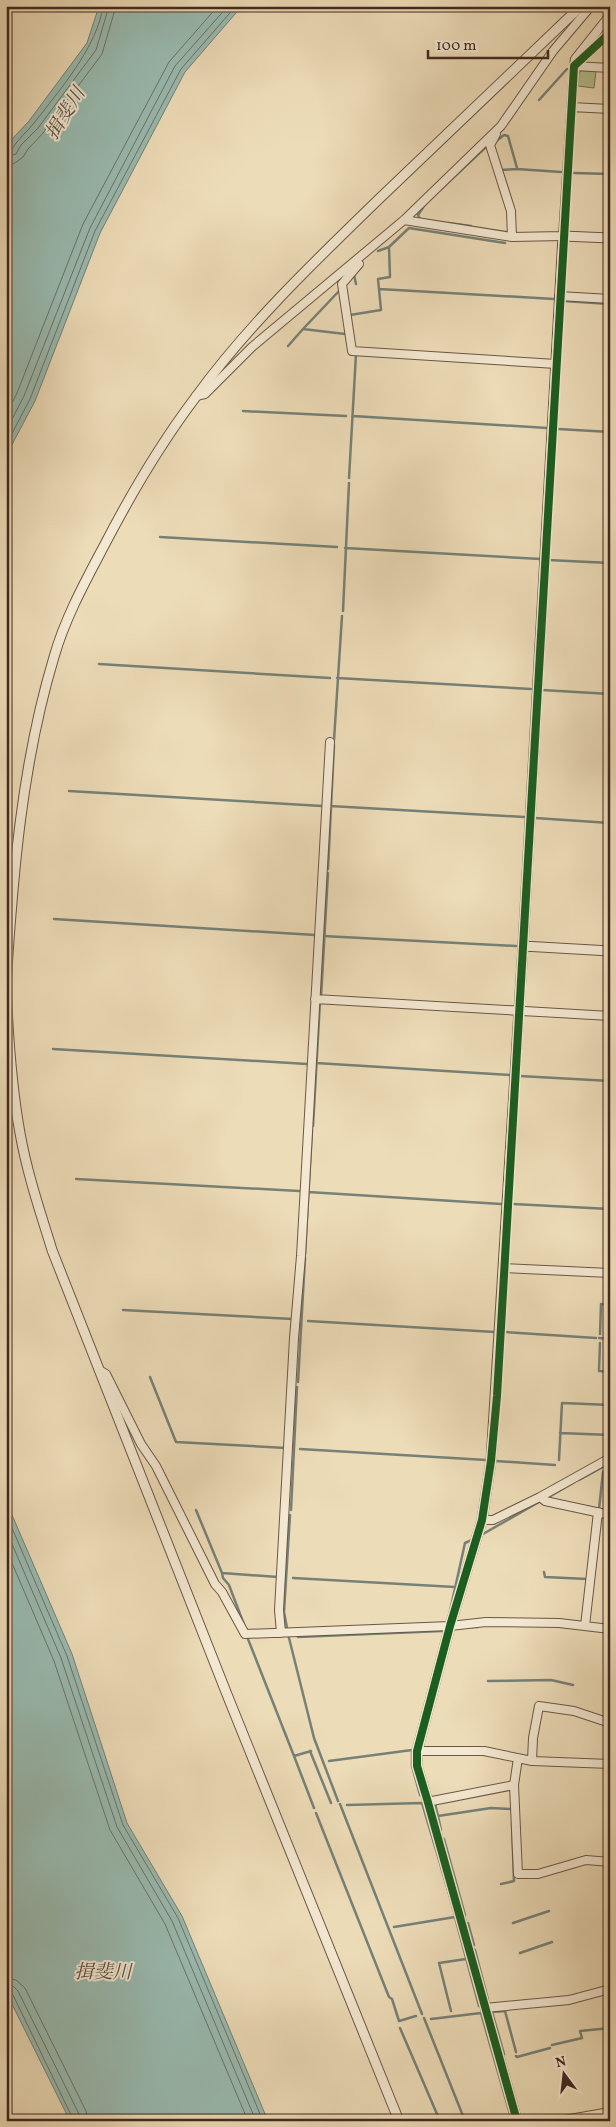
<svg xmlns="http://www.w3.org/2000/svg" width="616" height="2127" viewBox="0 0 616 2127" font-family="Vollkorn,'Noto Serif JP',serif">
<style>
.green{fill:#b7c090;stroke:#7c7458}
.water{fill:#99bbb1;stroke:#768177}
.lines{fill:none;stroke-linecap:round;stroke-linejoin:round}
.shore{stroke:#6e7268;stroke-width:1}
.stream{stroke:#768177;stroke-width:2.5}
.minor-casing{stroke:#6d5645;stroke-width:10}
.tertiary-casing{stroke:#6d5645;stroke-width:11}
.minor{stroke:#f3e8d1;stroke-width:8}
.tertiary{stroke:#f3e8d1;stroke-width:9}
.cycleway-casing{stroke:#f3e8d1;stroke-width:11}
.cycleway{stroke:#1b5e20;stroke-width:8}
.labels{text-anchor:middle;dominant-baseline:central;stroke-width:4;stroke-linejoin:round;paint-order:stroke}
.water-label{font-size:19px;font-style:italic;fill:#584e44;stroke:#f3e8d1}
</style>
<rect width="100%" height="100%" fill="#eddcb8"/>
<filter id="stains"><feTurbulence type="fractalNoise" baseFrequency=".004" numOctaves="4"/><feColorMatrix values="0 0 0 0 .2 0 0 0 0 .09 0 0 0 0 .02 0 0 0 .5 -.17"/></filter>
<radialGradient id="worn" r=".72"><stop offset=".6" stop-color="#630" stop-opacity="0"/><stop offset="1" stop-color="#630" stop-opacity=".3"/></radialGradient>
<path class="green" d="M583,69L596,71L594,88L578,86L579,73Z"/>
<path class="water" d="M99,6H242L185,72L100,233L35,401L6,456V150L12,139L29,121L87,43Z
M6,1501L72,1654L127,1823L182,1916L268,2121H70L6,1992Z"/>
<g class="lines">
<path class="shore" d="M6,151L12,149C18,139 27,132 34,123C59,91 98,46 103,6
M6,157L16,154L21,145L38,128L96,50L109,6
M6,165L15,163L23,157L28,149L44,132L102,54L116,6
M6,415L17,393L83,224L169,62L218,6
M6,431L24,396L90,228L175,66L228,6
M6,445L30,399L95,231L181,69L236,6
M6,1514L67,1656L123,1825L178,1918L263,2121
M6,1530L61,1658L117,1827L172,1921L256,2121
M6,1549L54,1661L110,1830L165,1924L248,2121
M6,1978L16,1980L25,1988L86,2111L88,2121
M6,1985L13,1986L18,1991L79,2114L80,2121
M6,1991L13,1995L74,2121"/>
<path class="stream" d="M602,44H610
M539,100L567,69
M495,142L504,135L508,136L517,168
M500,170L517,169L561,172
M574,173L610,174
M420,219L418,215L426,203L487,146
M448,223L471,226
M378,251L389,247
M354,275L356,284
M379,289L554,299
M340,290L303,329L345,334
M564,301L610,304
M350,317V315L381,310L378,279L390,277L389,247L409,228L505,243
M288,346L303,329
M243,411L346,416
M353,416L547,428
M558,429L610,432
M349,478L356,354
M160,537L337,547
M345,548L541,559
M548,560L610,563
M343,611L349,483
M99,664L330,678
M337,678L531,689
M542,690L610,694
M334,740L342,616
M69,791L322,806
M330,806L524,817
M535,818L610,823
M328,869L334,745
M54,919L315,935
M323,936L516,946
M321,997L328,873
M53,1049L307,1064
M316,1063L510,1075
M520,1076L610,1081
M313,1126L320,1001
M76,1179L299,1191
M308,1192L501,1204
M513,1204L610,1209
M305,1254L312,1130
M123,1310L293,1319
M308,1321L495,1332
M505,1332L596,1338
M600,1334L601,1304L610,1305
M599,1338L610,1339
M600,1343L599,1371L610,1372
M150,1377L176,1442L286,1448
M298,1382L305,1258
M560,1433L610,1435
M300,1449L486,1460
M559,1460L562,1403L610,1405
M496,1461L555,1465
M579,1480L610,1463
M547,1498L573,1483
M599,1509L603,1472
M196,1510L222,1573
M291,1510L297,1387
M483,1534L539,1502
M544,1572L545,1577L587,1579
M293,1578L455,1587
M450,1611L465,1543L474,1539
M245,1627L229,1585L223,1578L222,1573L278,1577
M470,1627H478
M287,1628L284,1612L290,1515
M288,1634L314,1738L338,1801
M298,1637L442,1631
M248,1639L294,1756L311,1751
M488,1681L551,1680L573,1685
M310,1751L331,1803
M294,1756L314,1808
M329,1761L412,1750V1766L420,1795
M340,1804L422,2014
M435,1804L438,1816
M347,1805L422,1803L456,1917
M316,1813L389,1997L392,1999L399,2021L416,2016
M441,1830L438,1816L491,1808L511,1809L512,1811
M444,1839L465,1915
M501,1884L514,1881L512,1822
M468,1923L474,1945
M513,1923L549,1911
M394,1927L455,1917L479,2006
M475,1950L488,2000
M520,1953L552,1942
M451,2011L439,1963L466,1959
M424,2018L465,2121
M431,2019L481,2013L512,2121
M609,2023L610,2025
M400,2028L440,2121
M552,2045L582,2038L580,2031L610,2028
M504,2054L492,2012L505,2011L516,2052
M516,2056L517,2057L550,2048
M543,2121L556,2119"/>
<defs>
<path id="minor" d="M610,15L575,59L574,66L610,68
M571,107L610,109
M496,134L490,145L511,211L512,237
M404,220L512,237L563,236L574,66L610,33
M359,264L342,284L352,351L556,364
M559,296L610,299
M196,396L205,394L252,347L404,220L501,126L553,51L591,6
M315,999L610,1016
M504,1268L610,1273
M99,1370L106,1374L141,1444L156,1466L215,1584L222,1592L245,1634L450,1626L486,1622L559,1623L610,1629
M540,1497L545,1501L610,1515
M482,1520H493L540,1497L610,1458
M585,1626L598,1512
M281,1633L279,1610L294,1338L301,1256L330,742
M417,1751H484L532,1761L610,1764
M518,1758L514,1785L518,1874H538L586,1860L610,1862
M532,1761L533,1738L539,1706L574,1711L610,1723
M427,1802L514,1785
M485,2008L569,2000L610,1989
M558,2121L610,2112"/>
<path id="tertiary" d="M523,946L610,951
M6,984C13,874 22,763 54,657C65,618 86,580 105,544C131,494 161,443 195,398C247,326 316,260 380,198C447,134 514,70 581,6
M6,985C8,1034 11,1084 20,1133C27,1173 40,1211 52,1250L226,1692L399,2121
M517,2121L427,1799L417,1766V1751L450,1626L482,1520L491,1461L523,946L563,236L610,238"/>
</defs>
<use href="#minor" class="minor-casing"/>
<use href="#tertiary" class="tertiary-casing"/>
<use href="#minor" class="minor"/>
<use href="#tertiary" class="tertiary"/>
<defs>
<path id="cycleway" d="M517,2121L427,1799L417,1766V1751L450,1626L482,1520L491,1461L497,1396L574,66L610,33"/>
</defs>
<use href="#cycleway" class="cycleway-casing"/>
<use href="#cycleway" class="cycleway"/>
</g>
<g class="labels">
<g class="water-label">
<text transform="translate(66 114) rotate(-58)">揖斐川</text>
<text x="103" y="1973">揖斐川</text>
</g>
</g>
<rect width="616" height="2127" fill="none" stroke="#eddcb8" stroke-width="25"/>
<rect x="8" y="8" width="601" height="2112" fill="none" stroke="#42291f" stroke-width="2.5"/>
<rect x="12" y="12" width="591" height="2102" fill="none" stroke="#42291f"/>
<g transform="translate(564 2074) rotate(345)" stroke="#f3e8d1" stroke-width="4" paint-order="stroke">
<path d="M0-4L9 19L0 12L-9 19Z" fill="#42291f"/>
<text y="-8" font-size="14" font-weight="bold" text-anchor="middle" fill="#42291f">N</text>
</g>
<path d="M428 50v8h120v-8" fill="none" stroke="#42291f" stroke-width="2.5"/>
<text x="436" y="50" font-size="15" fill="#42291f" stroke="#f3e8d1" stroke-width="4" paint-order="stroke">100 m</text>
<rect width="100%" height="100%" filter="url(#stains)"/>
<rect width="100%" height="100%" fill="url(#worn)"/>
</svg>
